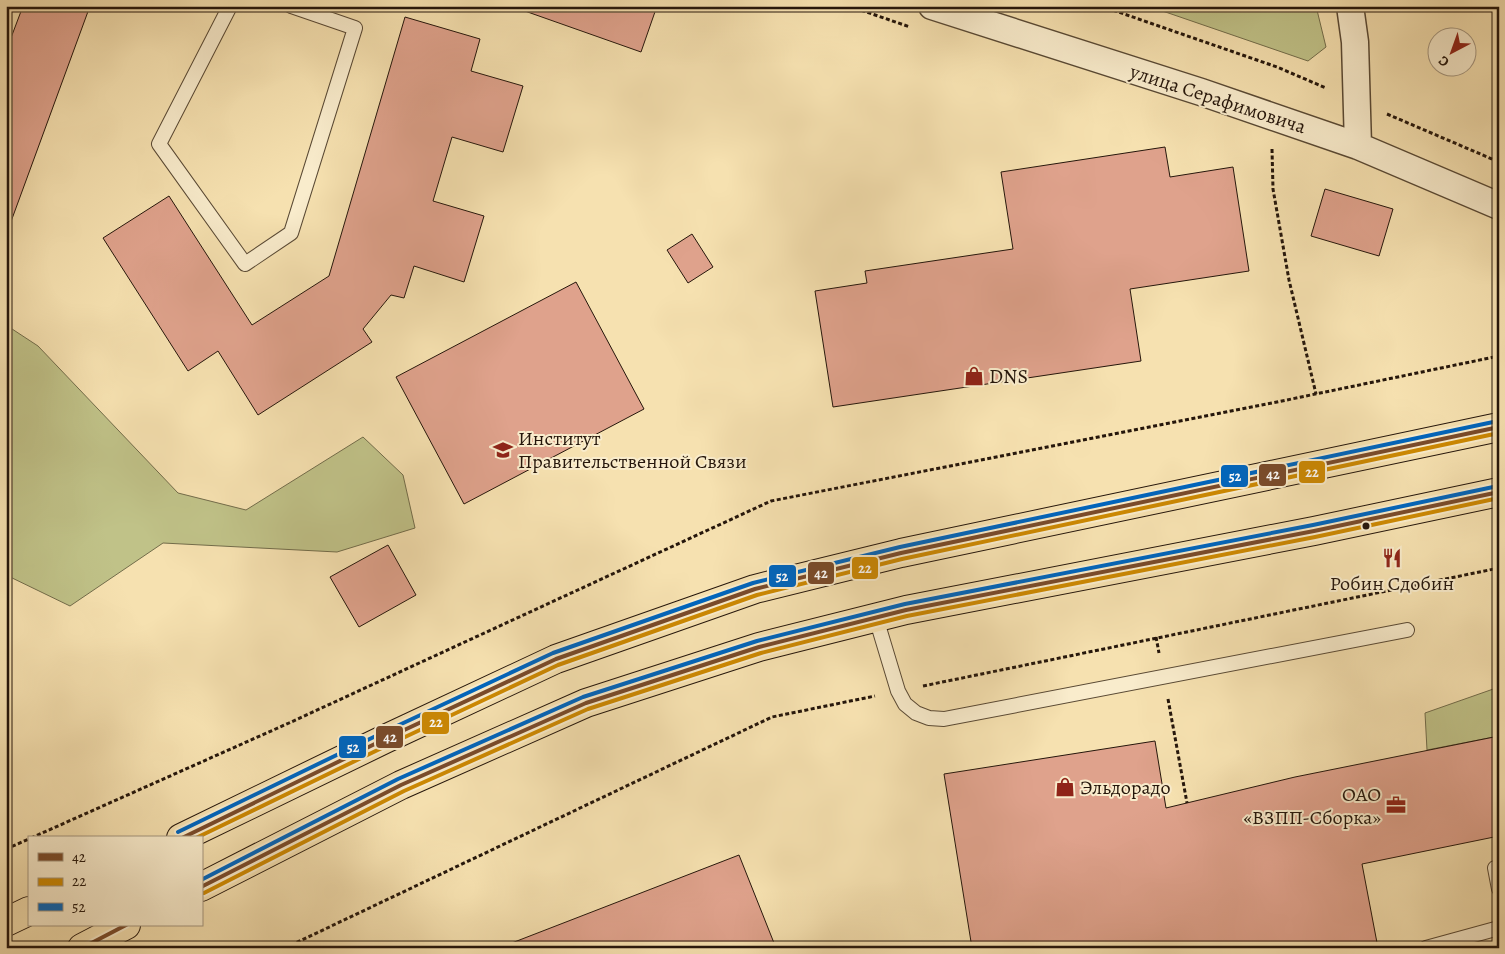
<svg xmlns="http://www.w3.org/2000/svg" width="1505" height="954" viewBox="0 0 1505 954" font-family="Alegreya,serif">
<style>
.green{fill:#c0c288;stroke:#726c4a}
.building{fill:#dfa28c;stroke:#25160b}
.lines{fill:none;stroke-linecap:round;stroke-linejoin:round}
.service-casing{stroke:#594934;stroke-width:16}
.minor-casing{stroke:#594934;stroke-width:29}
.primary-casing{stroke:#25160b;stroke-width:30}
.path{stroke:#25160b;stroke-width:3;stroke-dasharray:4 2.5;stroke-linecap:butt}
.service{stroke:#f9eccc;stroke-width:14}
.minor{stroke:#f9eccc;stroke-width:26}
.primary{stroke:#f6e1b0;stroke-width:28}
.bus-1-casing{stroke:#f9eccc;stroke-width:8}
.bus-2-casing{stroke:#f9eccc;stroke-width:8}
.bus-3-casing{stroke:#f9eccc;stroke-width:8}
.bus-1{stroke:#7a4b2a;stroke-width:4}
.bus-2{stroke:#cd8902;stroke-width:4}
.bus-3{stroke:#0065bd;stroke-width:4}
.bus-dot{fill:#25160b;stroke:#f9eccc;stroke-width:2}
.labels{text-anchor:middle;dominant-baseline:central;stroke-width:4;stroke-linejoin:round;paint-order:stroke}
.street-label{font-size:20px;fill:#25160b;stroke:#f9eccc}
.poi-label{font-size:20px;fill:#25160b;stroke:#f9eccc;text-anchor:start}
.line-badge{stroke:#f9eccc;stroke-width:2}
.badge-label{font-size:14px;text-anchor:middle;font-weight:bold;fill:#fff}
</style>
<rect width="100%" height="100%" fill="#f6e1b0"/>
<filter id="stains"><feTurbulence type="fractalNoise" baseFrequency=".004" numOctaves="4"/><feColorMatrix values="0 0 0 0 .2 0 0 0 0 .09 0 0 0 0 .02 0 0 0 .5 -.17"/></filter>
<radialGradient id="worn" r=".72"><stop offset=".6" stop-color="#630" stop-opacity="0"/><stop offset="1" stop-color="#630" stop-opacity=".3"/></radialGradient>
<path class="green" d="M1148,6H1316L1326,47L1308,61Z
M6,325L38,346L178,493L246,510L363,437L403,475L415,528L337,552L163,543L70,606L6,575Z
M1499,687V736L1427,750L1425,713Z"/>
<path class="building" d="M23,6H90L9,227L6,226V51Z
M522,6H657L641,52L522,10Z
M405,17L480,39L471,71L523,86L503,152L452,137L433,201L484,216L464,282L414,266L404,298L391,295L363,329L372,342L258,415L218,351L188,371L103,238L169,196L252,325L329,276Z
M1165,147L1170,177L1233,167L1249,271L1130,289L1141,361L833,407L815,291L867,283L865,271L1013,249L1001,172Z
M1325,189L1393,209L1379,256L1311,236Z
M692,234L713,267L688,283L667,250Z
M576,282L644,409L464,504L396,377Z
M388,545L416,595L359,627L330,577Z
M1499,736V836L1362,864L1378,948H972L944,774L1155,741L1166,808L1295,777Z
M739,855L776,948H505L504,946Z"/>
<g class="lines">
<defs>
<path id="service" d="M230,6L159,144L245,264L291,233L355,28L291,6
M876,618L898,691L905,704L916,713L929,718L944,719L1407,630
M1499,867L1495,868L1499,889
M1426,948L1499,928"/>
<path id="minor" d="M932,6L1201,92L1358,146L1499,206
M1350,6L1355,42L1358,146"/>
<path id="primary" d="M181,838L385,739L556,659L755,589L901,553L1499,427
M201,887L401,785L586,703L759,647L906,610L1314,531L1499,492
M6,922L29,911
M82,948L126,925"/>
</defs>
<use href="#service" class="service-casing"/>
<use href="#minor" class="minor-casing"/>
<use href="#primary" class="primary-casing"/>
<path class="path" d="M849,6L910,27
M1101,6L1277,67L1326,88
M1387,114L1499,162
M1272,149L1273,189L1289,280L1316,394
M1156,637L1159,653
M923,686L1499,568
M1168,699L1187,803
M31,838L289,723L771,501L1277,402L1499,356
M6,849L29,839
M285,948L772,717L875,696"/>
<use href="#service" class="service"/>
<use href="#minor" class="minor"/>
<use href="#primary" class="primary"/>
<defs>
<path id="bus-1" d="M182,838L385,739L556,659L755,589L901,553L1499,427
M201,887L401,785L586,703L759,647L906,610L1314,531L1499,492
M82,948L126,925"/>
<path id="bus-2" d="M196,838L388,745L558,665L757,595L902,559L1499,433
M204,893L404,791L588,709L761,653L907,616L1315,537L1499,498"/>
<path id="bus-3" d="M178,832L382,733L553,653L753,583L900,547L1498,421
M201,880L398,779L583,697L757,641L905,604L1313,525L1498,486"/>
</defs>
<use href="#bus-1" class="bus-1-casing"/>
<use href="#bus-2" class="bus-2-casing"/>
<use href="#bus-3" class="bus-3-casing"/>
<use href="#bus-1" class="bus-1"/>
<use href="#bus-2" class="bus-2"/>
<use href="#bus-3" class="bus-3"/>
</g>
<defs>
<symbol id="shop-bare" viewBox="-9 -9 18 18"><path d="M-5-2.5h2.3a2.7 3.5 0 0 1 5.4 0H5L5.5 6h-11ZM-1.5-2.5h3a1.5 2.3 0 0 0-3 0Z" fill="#8f2418" stroke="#f9eccc" stroke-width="2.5" paint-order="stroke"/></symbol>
<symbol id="university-bare" viewBox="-9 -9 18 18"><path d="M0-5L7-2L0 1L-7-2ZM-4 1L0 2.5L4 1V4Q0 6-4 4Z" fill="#8f2418" stroke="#f9eccc" stroke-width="2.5" paint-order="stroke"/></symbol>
<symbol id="restaurant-bare" viewBox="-9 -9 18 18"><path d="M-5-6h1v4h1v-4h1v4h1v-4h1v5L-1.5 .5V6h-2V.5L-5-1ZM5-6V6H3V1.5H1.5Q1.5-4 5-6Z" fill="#8f2418" stroke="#f9eccc" stroke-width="2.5" paint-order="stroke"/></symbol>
<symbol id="office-bare" viewBox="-9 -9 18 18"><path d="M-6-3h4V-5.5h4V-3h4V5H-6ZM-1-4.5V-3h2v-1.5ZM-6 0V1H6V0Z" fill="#8f2418" stroke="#f9eccc" stroke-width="2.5" paint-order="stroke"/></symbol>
</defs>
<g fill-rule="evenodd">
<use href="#shop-bare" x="960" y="362" width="28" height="28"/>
<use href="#university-bare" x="489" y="436" width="28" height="28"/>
<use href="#restaurant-bare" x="1378" y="544" width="28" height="28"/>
<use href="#shop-bare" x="1051" y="773" width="28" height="28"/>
<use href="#office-bare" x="1382" y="791" width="28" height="28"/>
</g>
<circle class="bus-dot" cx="1366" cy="526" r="4.5"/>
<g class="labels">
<g class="street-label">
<text transform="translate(1218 99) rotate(18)">улица Серафимовича</text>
</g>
<g class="poi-label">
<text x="989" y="376">DNS</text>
<text x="518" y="438">Институт<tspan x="518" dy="23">Правительственной Связи</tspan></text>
<text x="1392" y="583" text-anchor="middle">Робин Сдобин</text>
<text x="1080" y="787">Эльдорадо</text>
<text x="1381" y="794" text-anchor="end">ОАО<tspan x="1381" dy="23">«ВЗПП-Сборка»</tspan></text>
</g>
</g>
<g class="line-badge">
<rect x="1298" y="460" width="28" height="24" rx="5" fill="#cd8902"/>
<rect x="1258" y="463" width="29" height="24" rx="5" fill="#7a4b2a"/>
<rect x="1220" y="464" width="29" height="24" rx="5" fill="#0065bd"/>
<rect x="851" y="556" width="28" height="24" rx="5" fill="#cd8902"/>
<rect x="807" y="561" width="28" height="24" rx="5" fill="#7a4b2a"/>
<rect x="768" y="564" width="29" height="24" rx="5" fill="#0065bd"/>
<rect x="421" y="711" width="29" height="24" rx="5" fill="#cd8902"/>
<rect x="375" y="725" width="29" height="24" rx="5" fill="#7a4b2a"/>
<rect x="338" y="735" width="29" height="24" rx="5" fill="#0065bd"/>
</g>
<g class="badge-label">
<text x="1312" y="477">22</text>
<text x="1273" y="479">42</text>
<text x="1235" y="481">52</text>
<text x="865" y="573">22</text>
<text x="821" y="578">42</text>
<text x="782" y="581">52</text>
<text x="436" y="727">22</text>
<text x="390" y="742">42</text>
<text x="353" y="752">52</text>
</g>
<rect width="1505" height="954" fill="none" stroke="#f6e1b0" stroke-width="25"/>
<rect x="8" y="8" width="1490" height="939" fill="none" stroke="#25160b" stroke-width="2.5"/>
<rect x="12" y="12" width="1480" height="929" fill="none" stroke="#25160b"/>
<rect x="28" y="836" width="175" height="90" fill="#f9eccc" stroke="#a4967f"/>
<rect x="38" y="853" width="25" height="8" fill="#7a4b2a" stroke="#a4967f"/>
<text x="72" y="862" font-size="15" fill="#25160b">42</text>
<rect x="38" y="878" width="25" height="8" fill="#cd8902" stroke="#a4967f"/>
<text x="72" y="886" font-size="15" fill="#25160b">22</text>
<rect x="38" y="903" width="25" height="8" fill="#0065bd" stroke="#a4967f"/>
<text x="72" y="912" font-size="15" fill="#25160b">52</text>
<g transform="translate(1452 52) rotate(221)"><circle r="24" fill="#f9eccc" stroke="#a4967f"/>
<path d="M0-4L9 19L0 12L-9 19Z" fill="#8f2418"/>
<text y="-8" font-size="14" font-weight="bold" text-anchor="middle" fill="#25160b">С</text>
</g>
<rect width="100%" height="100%" filter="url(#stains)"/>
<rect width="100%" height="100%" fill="url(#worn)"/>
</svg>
